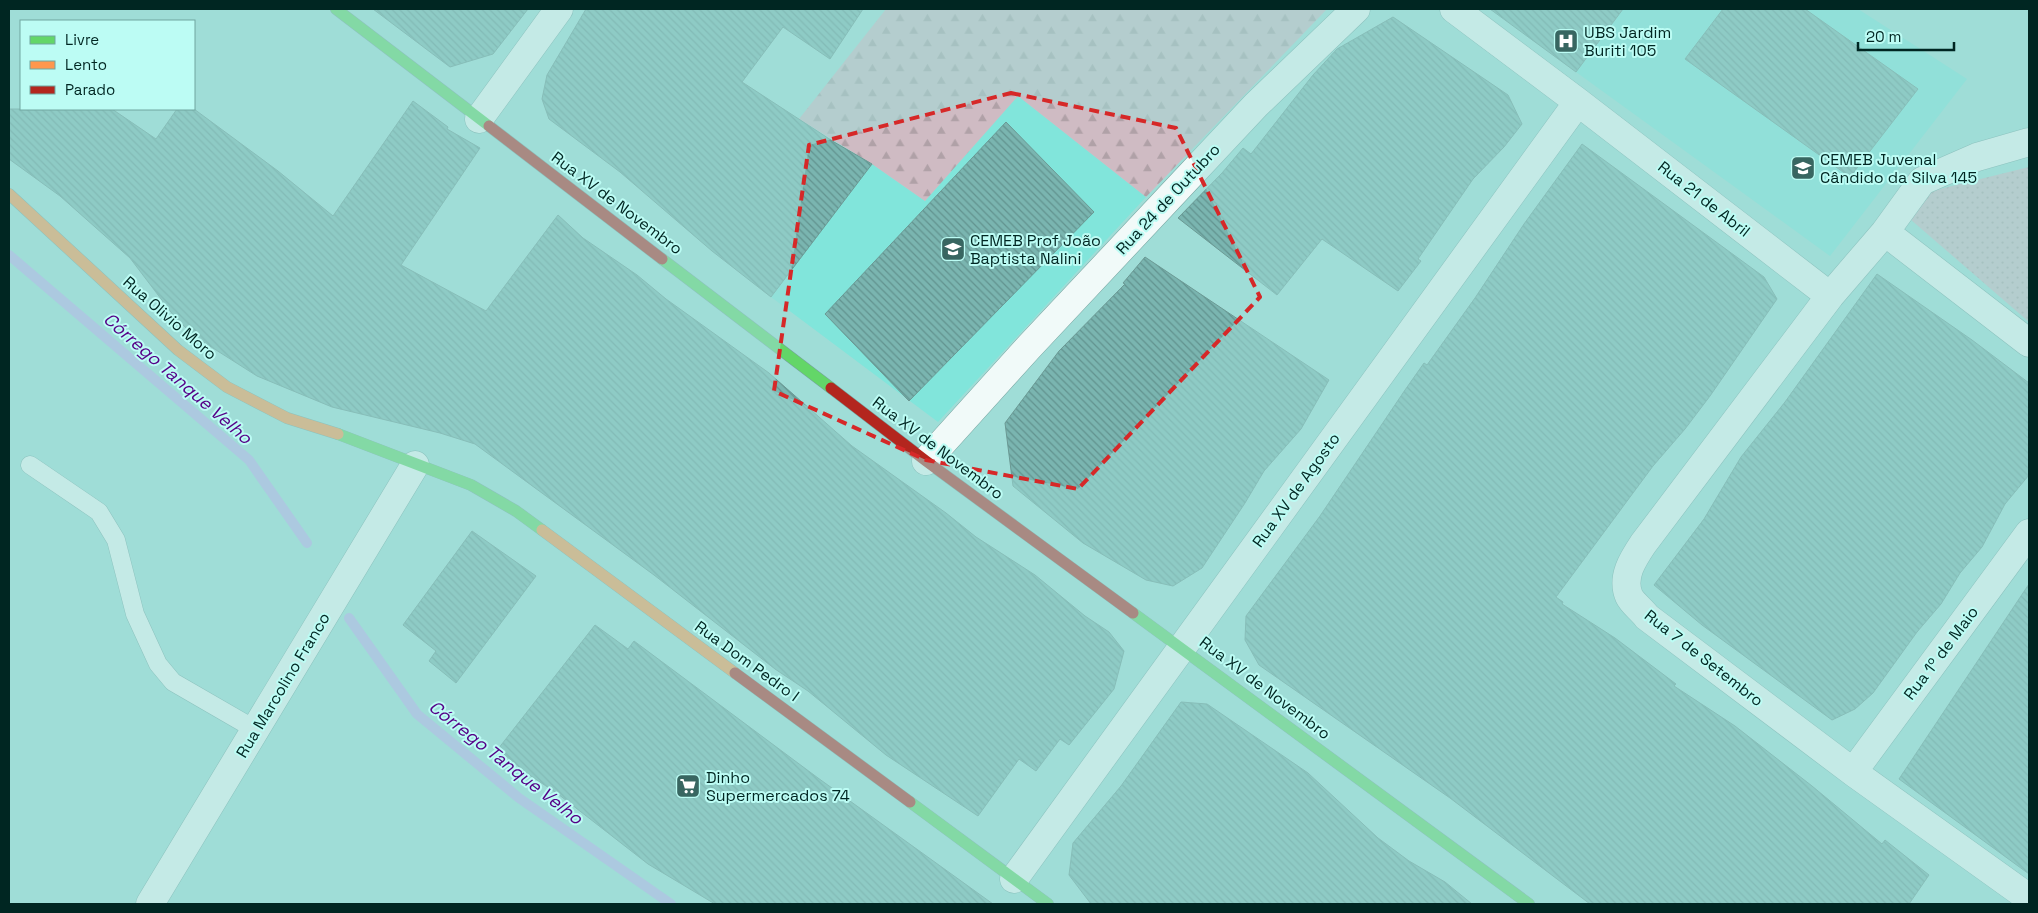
<svg xmlns="http://www.w3.org/2000/svg" width="2038" height="913" viewBox="0 0 2038 913" font-family="'Space Grotesk',sans-serif">
<style>
.built{fill:#81e5db}
.grass{fill:url(#grass-dots)}
.forest{fill:url(#forest-firs)}
.lines{fill:none;stroke-linecap:round;stroke-linejoin:round}
.stream{stroke:#bcb2eb;stroke-width:10}
.building{fill:url(#building-back-hatch);stroke:#6b9994}
.lane-casing{stroke:#76a39f;stroke-width:19}
.street-casing{stroke:#76a39f;stroke-width:29}
.fast-casing{stroke:#76a39f;stroke-width:12}
.slow-casing{stroke:#76a39f;stroke-width:12}
.jam-casing{stroke:#76a39f;stroke-width:12}
.lane{stroke:#f1faf9;stroke-width:18}
.street{stroke:#f1faf9;stroke-width:28}
.fast{stroke:#63d668;stroke-width:11}
.slow{stroke:#ff974d;stroke-width:11}
.jam{stroke:#b3261e;stroke-width:11}
.marked{fill:none;stroke:#d62828;stroke-width:4;stroke-dasharray:10 6;stroke-linejoin:round}
.labels{text-anchor:middle;dominant-baseline:central;stroke-width:4;stroke-linejoin:round;paint-order:stroke}
.poi-label{font-size:16px;fill:#002622;stroke:#bcfcf4;text-anchor:start}
.street-label{font-size:16px;fill:#002622;stroke:#bcfcf4}
.water-label{font-size:18px;font-style:italic;fill:#560087;stroke:#bcfcf4}
</style>
<defs>
<pattern id="grass-dots" width="8" height="8" patternUnits="userSpaceOnUse" patternTransform="scale(1.25)"><rect width="8" height="8" fill="#cfbbc3"/><path d="M2 2h.1M6 6h.1" fill="none" stroke="#b0a1a7" stroke-width="1.8" stroke-linecap="round"/></pattern>
<pattern id="forest-firs" width="22" height="20" patternUnits="userSpaceOnUse" patternTransform="scale(1.25)"><rect width="22" height="20" fill="#cfbbc3"/><path d="M5 1l3.5 6h-7zM16 11l3.5 6h-7z" fill="#b0a1a7"/></pattern>
<pattern id="building-back-hatch" width="6" height="6" patternUnits="userSpaceOnUse" patternTransform="scale(1.25)"><rect width="6" height="6" fill="#7ab5b0"/><path d="M-1 5l2 2M0 0l6 6M5-1l2 2" fill="none" stroke="#62938f"/></pattern>
</defs>
<rect width="100%" height="100%" fill="#9fddd7"/>
<path class="built" d="M1623,9H1858L1967,79L1830,256L1576,72Z
M1017,95L1146,197L938,422L771,297L872,164L925,201Z"/>
<path class="grass" d="M2029,167V322L1910,219L1932,191Z"/>
<path class="forest" d="M886,9H1327L1146,197L1018,96L925,201L872,164L799,119Z"/>
<g class="lines">
<path class="stream" d="M9,255L249,460L307,543
M349,618L417,714L519,798L671,904"/>
</g>
<path class="building" d="M373,9H528L493,54L450,67Z
M586,9H863L830,59L783,27L742,82L834,142L872,164L771,297L712,251L620,172L549,119L542,99L547,75Z
M1490,9H1623L1576,72Z
M1723,9H1805L1918,89L1850,177L1685,59Z
M1393,17L1508,95L1522,124L1504,147L1473,179L1418,259L1421,261L1398,291L1322,239L1277,295L1178,218L1222,173L1243,148L1251,154L1313,75L1337,49Z
M413,101L448,127L447,129L480,148L401,265L486,311L558,215L583,238L637,275L666,299L769,373L852,446L946,513L976,537L1035,575L1085,616L1109,632L1124,651L1114,689L1069,745L1060,739L1036,771L1019,759L978,816L886,755L808,691L775,669L654,575L475,444L440,433L332,407L257,376L194,336L174,316L130,258L60,196L9,159V109H112L156,139L177,109H194L278,171L333,216Z
M1006,122L1094,212L909,401L825,314Z
M1582,144L1764,277L1777,299L1710,396L1685,429L1653,466L1556,597L1563,602L1562,604L1615,638L1676,684L1674,686L1735,726L1812,786L1882,844L1885,840L1929,875L1909,904H1590L1450,798L1259,665L1245,640L1246,616L1320,516L1405,390L1424,363L1427,365L1475,298L1524,224Z
M1145,257L1329,380L1301,429L1264,471L1245,503L1202,568L1173,586L1146,580L1083,543L1013,486L1005,423L1059,351L1125,284L1123,283Z
M1877,274L1972,340L2029,383V475L2005,504L1982,547L1960,573L1941,604L1917,632L1873,693L1855,709L1832,720L1702,625L1654,585L1704,519L1741,457L1785,402Z
M472,531L536,576L456,683L429,661L436,651L403,625Z
M2029,584V874L1899,779Z
M595,625L628,649L634,641L818,778L993,904H715L648,864L558,794L525,772L498,749Z
M1181,702L1207,704L1308,773L1378,838L1409,861L1445,882L1472,904H1091L1069,875L1073,843L1121,786Z"/>
<g class="lines">
<defs>
<path id="lane" d="M30,465L99,512L116,540L135,614L158,664L173,682L256,730"/>
<path id="street" d="M1454,9L1578,102L1830,296
M479,119L559,9
M1885,232L1922,181L1977,157L2029,142
M2029,343L1885,232L1830,296L1643,544C1633,559 1621,577 1629,596C1632,603 1642,610 1647,617L1853,772L2029,898
M926,461L1028,348L1256,105L1356,9
M1853,772L2029,533
M1014,879L1578,102
M150,904L415,465"/>
<path id="fast" d="M336,9L489,126
M662,259L831,388
M338,434L471,485L516,511L542,530
M1133,613L1529,904
M910,802L1048,904"/>
<path id="slow" d="M9,194L178,350L227,387L287,418L338,434
M542,530L735,673"/>
<path id="jam" d="M489,126L662,259
M831,388L926,461L1133,613
M735,673L910,802"/>
</defs>
<use href="#lane" class="lane-casing"/>
<use href="#street" class="street-casing"/>
<use href="#fast" class="fast-casing"/>
<use href="#slow" class="slow-casing"/>
<use href="#jam" class="jam-casing"/>
<use href="#lane" class="lane"/>
<use href="#street" class="street"/>
<use href="#fast" class="fast"/>
<use href="#slow" class="slow"/>
<use href="#jam" class="jam"/>
</g>
<path d="M0 0H2038V913H0ZM1011,93L1176,128L1260,297L1078,489L926,460L774,391L809,145Z" fill="#9fddd7" fill-opacity=".55" fill-rule="evenodd"/>
<path class="marked" d="M1011,93L1176,128L1260,297L1078,489L926,460L774,391L809,145Z"/>
<defs>
<symbol id="hospital-square" viewBox="-11 -11 22 22"><rect x="-9" y="-9" width="18" height="18" rx="4" fill="#386661" stroke="#bcfcf4"/><path d="M-5-5h3v3.5h4V-5h3V5h-3V1.5h-4V5h-3Z" fill="#fff"/></symbol>
<symbol id="school-square" viewBox="-11 -11 22 22"><rect x="-9" y="-9" width="18" height="18" rx="4" fill="#386661" stroke="#bcfcf4"/><path d="M0-5L7-2L0 1L-7-2ZM-4 1L0 2.5L4 1V4Q0 6-4 4Z" fill="#fff"/></symbol>
<symbol id="supermarket-square" viewBox="-11 -11 22 22"><rect x="-9" y="-9" width="18" height="18" rx="4" fill="#386661" stroke="#bcfcf4"/><path d="M-6-5.5h2.5l.6 2H6L4.5 2H-2.5L-4.4-4H-6ZM-1.5 3.2a1.3 1.3 0 1 0 .1 0ZM3 3.2a1.3 1.3 0 1 0 .1 0Z" fill="#fff"/></symbol>
</defs>
<g fill-rule="evenodd">
<use href="#hospital-square" x="1552" y="27" width="28" height="28"/>
<use href="#school-square" x="1789" y="154" width="28" height="28"/>
<use href="#school-square" x="939" y="235" width="28" height="28"/>
<use href="#supermarket-square" x="674" y="772" width="28" height="28"/>
</g>
<g class="labels">
<g class="poi-label">
<text x="1584" y="32">UBS Jardim<tspan x="1584" dy="18">Buriti 105</tspan></text>
<text x="1820" y="159">CEMEB Juvenal<tspan x="1820" dy="18">Cândido da Silva 145</tspan></text>
<text x="970" y="240">CEMEB Prof João<tspan x="970" dy="18">Baptista Nalini</tspan></text>
<text x="706" y="777">Dinho<tspan x="706" dy="18">Supermercados 74</tspan></text>
</g>
<g class="street-label">
<text transform="translate(1168 199) rotate(-47)">Rua 24 de Outubro</text>
<text transform="translate(1704 199) rotate(38)">Rua 21 de Abril</text>
<text transform="translate(617 203) rotate(37)">Rua XV de Novembro</text>
<text transform="translate(170 318) rotate(41)">Rua Olivio Moro</text>
<text transform="translate(938 448) rotate(37)">Rua XV de Novembro</text>
<text transform="translate(1296 490) rotate(-54)">Rua XV de Agosto</text>
<text transform="translate(1941 653) rotate(-53)">Rua 1º de Maio</text>
<text transform="translate(1704 658) rotate(38)">Rua 7 de Setembro</text>
<text transform="translate(747 661) rotate(36)">Rua Dom Pedro I</text>
<text transform="translate(283 685) rotate(-59)">Rua Marcolino Franco</text>
<text transform="translate(1265 688) rotate(37)">Rua XV de Novembro</text>
</g>
<g class="water-label">
<text transform="translate(178 378) rotate(41)">Córrego Tanque Velho</text>
<text transform="translate(506 762) rotate(38)">Córrego Tanque Velho</text>
</g>
</g>
<rect width="2038" height="913" fill="none" stroke="#002622" stroke-width="20"/>
<rect x="20" y="20" width="175" height="90" fill="#bcfcf4" stroke="#71a6a0"/>
<rect x="30" y="36" width="25" height="8" fill="#63d668" stroke="#71a6a0"/>
<text x="65" y="45" font-size="15" fill="#002622">Livre</text>
<rect x="30" y="61" width="25" height="8" fill="#ff974d" stroke="#71a6a0"/>
<text x="65" y="70" font-size="15" fill="#002622">Lento</text>
<rect x="30" y="86" width="25" height="8" fill="#b3261e" stroke="#71a6a0"/>
<text x="65" y="95" font-size="15" fill="#002622">Parado</text>
<path d="M1858 42v8h96v-8" fill="none" stroke="#002622" stroke-width="2.5"/>
<text x="1866" y="42" font-size="15" fill="#002622" stroke="#bcfcf4" stroke-width="4" paint-order="stroke">20 m</text>
</svg>
